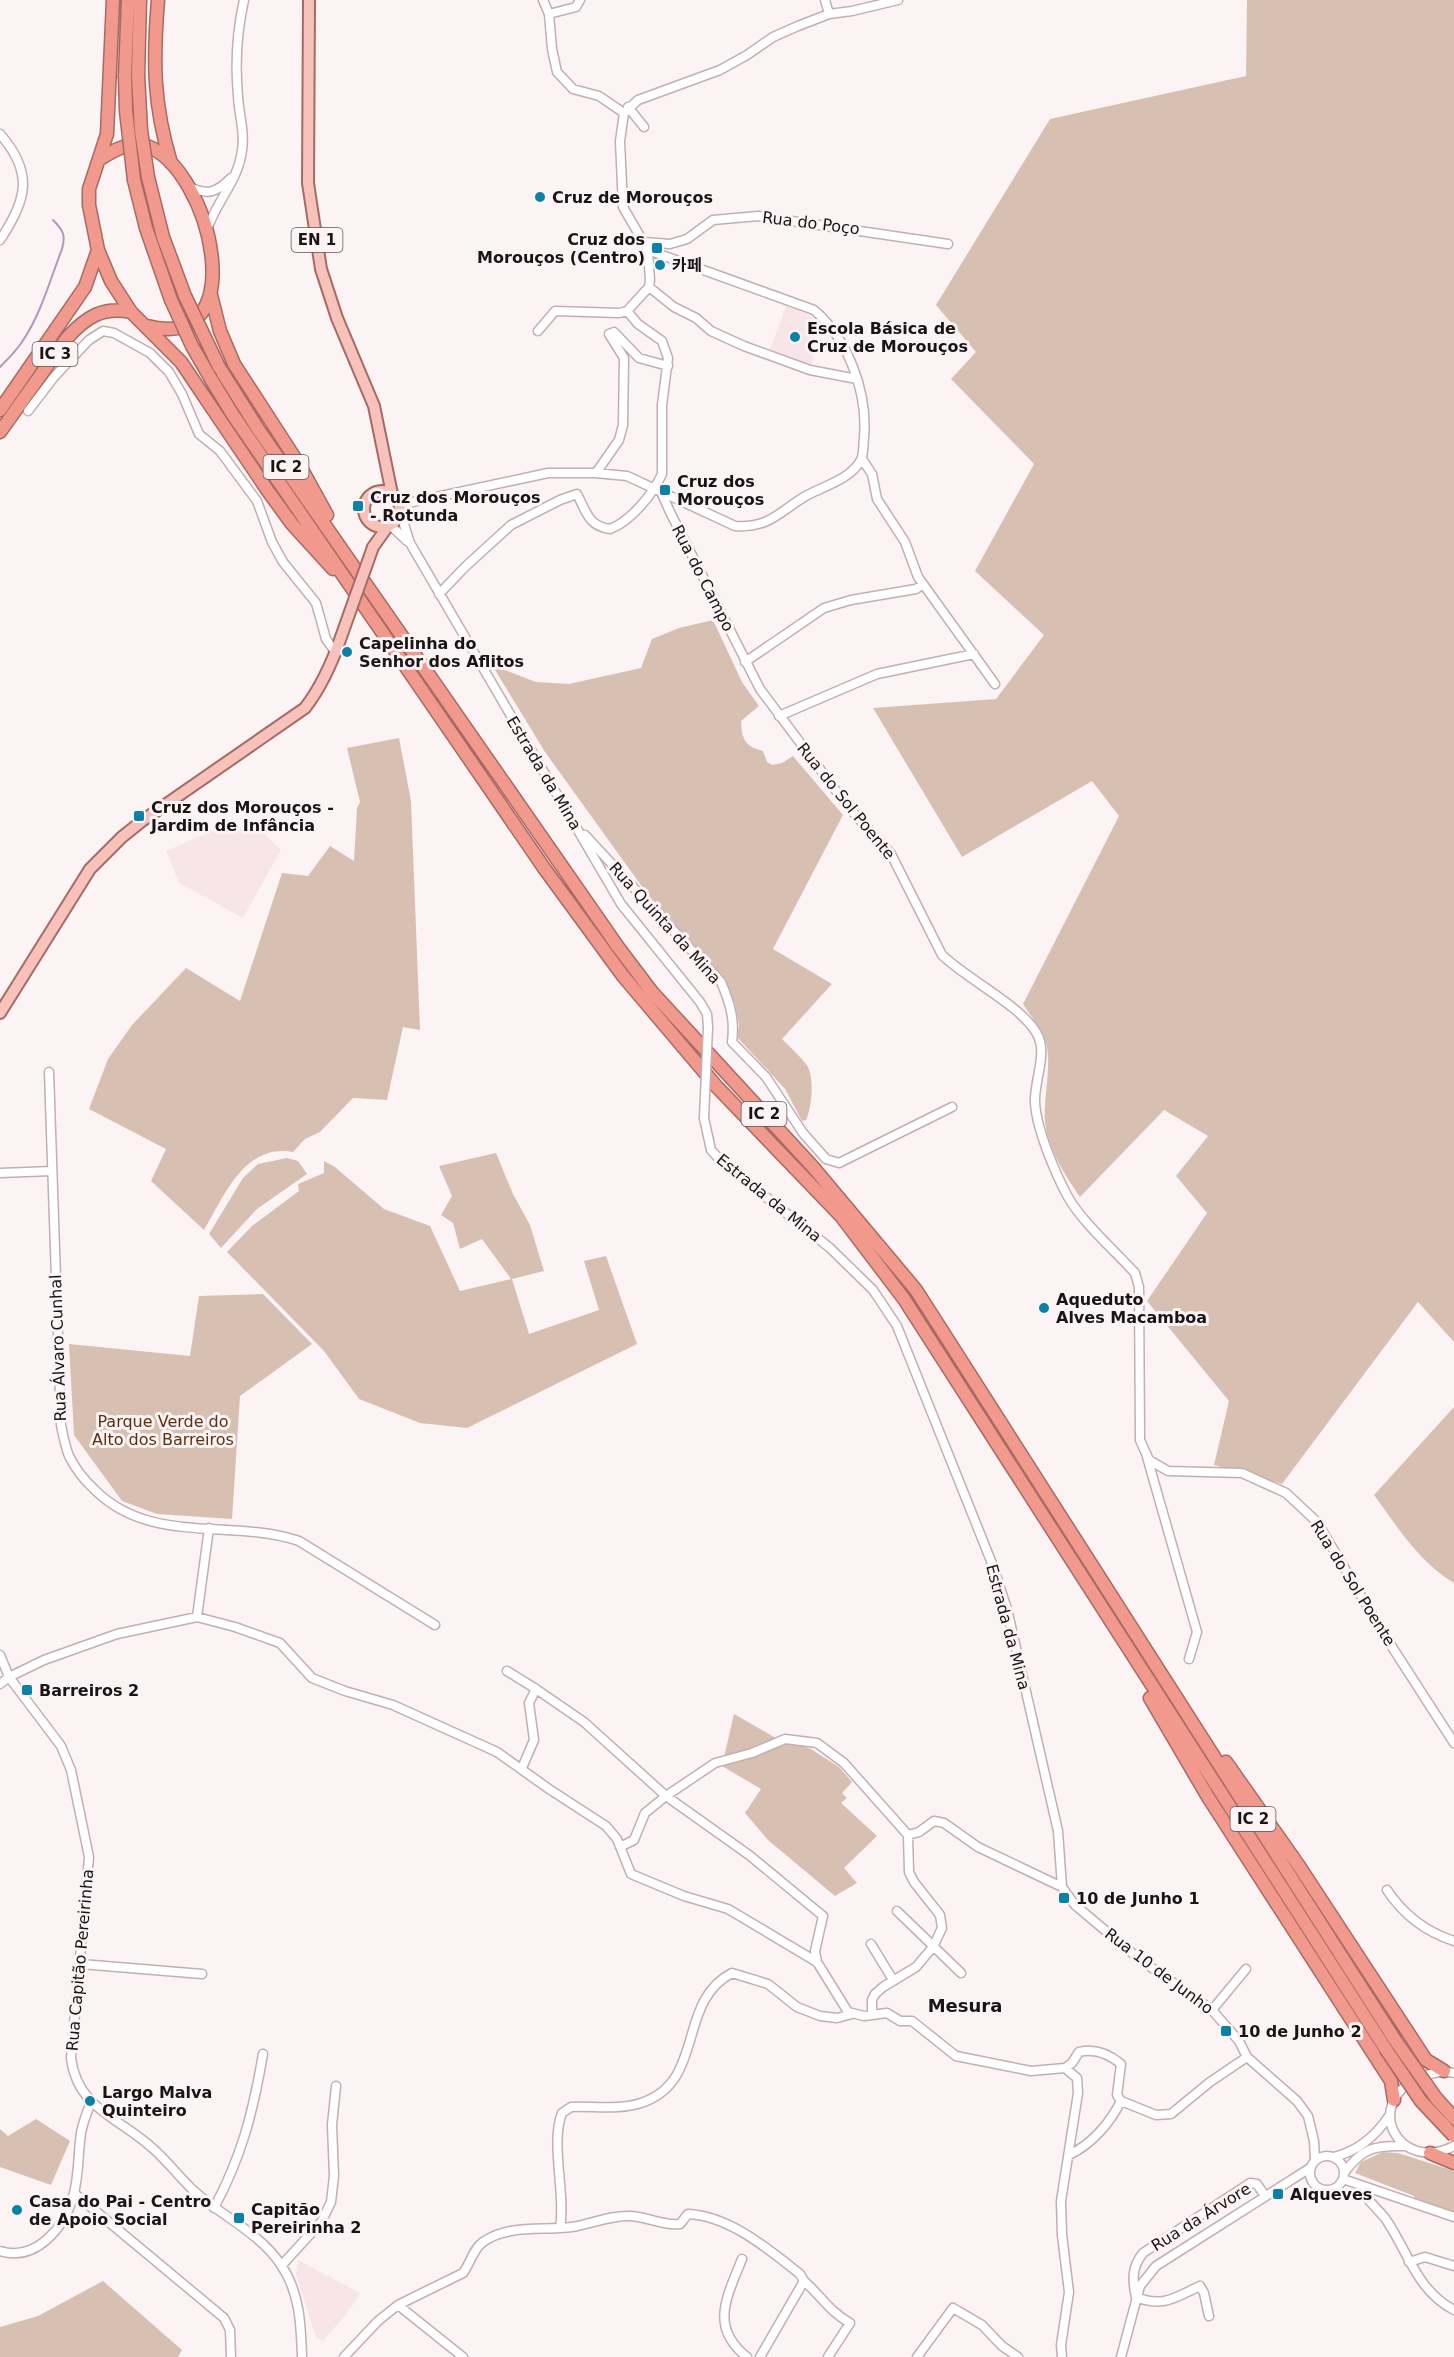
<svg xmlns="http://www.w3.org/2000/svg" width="1454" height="2357" viewBox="0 0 1454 2357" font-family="'DejaVu Sans','Noto Sans KR',sans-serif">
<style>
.built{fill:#f8e5e9}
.green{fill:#d7c0b2}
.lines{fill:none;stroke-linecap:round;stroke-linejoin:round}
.stream{stroke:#ac9bbd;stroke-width:2}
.minor-casing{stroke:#c3aeb3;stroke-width:11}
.major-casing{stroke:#a76a63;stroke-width:14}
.highway-casing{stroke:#a76a63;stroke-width:15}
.minor{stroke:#fff;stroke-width:8}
.major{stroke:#f7c2bb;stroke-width:10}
.highway{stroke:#f2998d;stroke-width:12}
.minor-bridge-casing{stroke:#c3aeb3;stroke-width:11;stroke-linecap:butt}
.major-bridge-casing{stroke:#a76a63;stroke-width:14;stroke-linecap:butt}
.highway-bridge-casing{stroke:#a76a63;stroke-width:15;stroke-linecap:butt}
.minor-bridge{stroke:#fff;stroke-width:8}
.major-bridge{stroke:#f7c2bb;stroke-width:10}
.highway-bridge{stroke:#f2998d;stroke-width:12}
.poi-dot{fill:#0a82a8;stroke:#fcf3f5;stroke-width:2}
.labels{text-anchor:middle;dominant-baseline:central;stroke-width:6;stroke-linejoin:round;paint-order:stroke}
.shield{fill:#fcf3f5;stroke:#5e5759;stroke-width:1.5}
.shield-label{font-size:15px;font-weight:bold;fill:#1b1416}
.poi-label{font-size:16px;font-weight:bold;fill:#1b1416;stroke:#fcf3f5;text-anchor:start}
.street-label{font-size:16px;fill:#1b1416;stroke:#fcf3f5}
.park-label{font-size:16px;fill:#5e3009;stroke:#fcf3f5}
.neighbourhood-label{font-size:18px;font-weight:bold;fill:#1b1416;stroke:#fcf3f5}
</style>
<rect width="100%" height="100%" fill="#fcf3f5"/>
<path class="built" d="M786,306L811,316L813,321L819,323L811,367L769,352Z
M255,823L281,850L243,918L179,883L166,851L219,828L230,834Z
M298,2260L360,2293L348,2312L323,2341L316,2337L296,2275Z"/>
<path class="green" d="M1247,0H1454V1342L1418,1302L1282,1484L1214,1465L1229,1401L1147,1301L1207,1213L1176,1176L1208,1136L1164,1110L1080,1197C1065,1175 1048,1149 1045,1122C1043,1097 1053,1063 1045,1039C1040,1027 1030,1015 1023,1004L1119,816L1092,781L962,857L873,708L996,699L1044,635L975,571L1034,464L951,379L976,352L936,305L1050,119L1246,76Z
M713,620L742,682L759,706L741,721C742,739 744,746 763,751L767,762L772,765L782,763L793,756L843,815L773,949L832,984L782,1039C790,1047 799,1055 806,1064C815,1075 812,1108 806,1120L802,1121L785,1089L737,1037L739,1025L735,1004L719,974L661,913L545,752L492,665L536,682L569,684L641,668L652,639L679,628Z
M399,738L411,801L420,1030L403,1027L387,1100L353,1098L320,1132L305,1139L293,1152C244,1143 224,1197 204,1230L151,1181L166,1149L89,1109L108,1059L132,1025L186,968L240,1001L282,873L308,876L330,846L354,861L357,808L360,802L347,748Z
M496,1153L513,1194L530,1225L544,1271L512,1279L529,1334L599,1310L584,1261L606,1256L637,1344L467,1428L420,1423L359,1399L324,1351L227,1252L252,1226L299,1191L298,1184L324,1173V1161L335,1167L384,1209L430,1226L460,1291L511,1279L482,1239L460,1249L453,1223L441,1215L452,1196L439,1166Z
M287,1158L298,1161L307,1174L257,1209L221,1248L209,1234L243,1178L258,1164Z
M263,1294L312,1344L240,1396L232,1519L157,1514L122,1501L74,1435L69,1344L190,1356L199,1296Z
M1454,1407V1583C1419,1562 1398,1528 1374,1495Z
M734,1714L774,1737L811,1749L839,1767L852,1782L842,1793L847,1798L841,1803L877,1836L844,1868L857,1883L835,1896L768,1840L745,1813L761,1789L722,1766Z
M36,2119L70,2141L51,2185L0,2167V2129L8,2136Z
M1383,2152L1398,2153L1454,2171V2213L1415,2199L1414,2196L1355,2173L1361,2162Z
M103,2281L182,2350L178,2357H0V2327L38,2316Z"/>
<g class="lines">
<path class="stream" d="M0,367C8,359 16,351 22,342C41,314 50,280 62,249C66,235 63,230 53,220"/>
<defs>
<path id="minor" d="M543,0L549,14L552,49L557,72L573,89L599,96L624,113
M825,0L829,14
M549,14L576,7L580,0
M628,107L644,127
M624,113L638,100L720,70L747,55L773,37L798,26L829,14L852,11L898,0
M624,113L620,141L623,207L648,250L650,280L649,287L627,311
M0,134C34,173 27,200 0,240
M188,186C207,196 216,193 231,178
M207,230C215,204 236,183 241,156C246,135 239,116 238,96C235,64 237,31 244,0
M644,242L670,244L687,239L713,220L758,216L948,244
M649,287L674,307L696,318L711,331L744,346L810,370L857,379
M538,331L555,311L619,313L627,311
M28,411L54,377L89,340L103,331L114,333L150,353L169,372L182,394L199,434L220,451L257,501L272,542L283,562L316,603L326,639L336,653
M862,459L872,474L877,499L905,542L918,577L995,684
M596,473L619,440L623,425L624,358L609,334L614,332L639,358L668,366
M662,494L670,512L760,689L849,808L891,854L942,955C968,980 1022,1006 1037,1034C1048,1053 1034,1081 1035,1102C1036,1128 1055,1173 1068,1197C1082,1222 1115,1251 1135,1273L1139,1287L1140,1440L1149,1460L1168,1471L1242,1473L1286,1493L1317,1522L1385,1636L1454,1743
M399,505L548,473H595L627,476L735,526C769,528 778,513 804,497C823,486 850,480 861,460C864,454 863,444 864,438C868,392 848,339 814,310L648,250
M400,512L410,543L621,904L700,1002L707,1014L708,1027
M390,525L407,541
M439,594L465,567L511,525L560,500L577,494C586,511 588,526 610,529C631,521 653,494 662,474V405L668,358L662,341L638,324L627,311
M745,662L824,608L851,600L916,589L923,584
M779,716L877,674L974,654
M585,835L721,982C730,1003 735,1019 732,1042L766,1077L803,1133L826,1159L839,1163L952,1107
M49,1072L61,1425C63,1435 65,1446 69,1456C75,1468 84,1480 94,1489C150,1546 230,1518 299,1541L435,1625
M704,1118L711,1150L722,1162L830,1248L873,1290L897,1326L993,1566L1007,1609L1058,1831L1062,1887L1075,1905L1138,1958L1212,2010L1239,2041L1247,2057L1297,2101L1308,2116L1314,2141L1315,2160
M0,1173L52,1171
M1147,1457L1197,1632L1189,1659
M197,1617L209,1528
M0,1655L9,1677L61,1746L71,1770L89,1857L71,2058C77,2107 117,2117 150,2146C166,2159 179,2177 194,2191C222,2216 261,2234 281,2265C300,2292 301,2326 302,2357
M507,1671L536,1689L529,1703L534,1740L522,1768
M0,1684L9,1677L44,1660L117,1634L197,1617L235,1627L280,1643L312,1678L345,1691L393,1705L497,1752L549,1789L606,1826L617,1839L631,1874L684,1896L728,1909L817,1962L848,2012L864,2016L887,2013L900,2021H912L956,2056L1031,2071L1065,2068L1077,2078L1078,2093L1061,2201L1062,2235L1069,2292L1061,2345L1062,2357
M536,1689L584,1722L666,1796L749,1855L823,1916L815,1951L817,1962
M620,1847L634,1840L645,1813L666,1796L715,1763L752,1753L785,1739L817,1743L844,1763L908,1835
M1387,1890C1403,1914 1426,1932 1454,1941
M897,1911L961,1973
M871,1944L893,1980
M81,1964L202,1974
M1212,2010L1246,1969
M872,2015V2000L875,1994L883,1987L916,1967L933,1947L942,1928L940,1915L914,1882L909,1872L908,1835L919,1832L934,1821L944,1823L978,1847L1062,1887
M1065,2068L1072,2063L1079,2052C1095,2048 1109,2054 1121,2064L1117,2095L1121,2101
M1454,2073C1441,2070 1430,2073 1418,2078C1362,2105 1399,2174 1454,2146
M1121,2101L1156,2115L1171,2114L1210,2082L1247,2057
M1069,2155C1092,2144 1110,2123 1121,2101
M1310 2173a17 17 0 1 1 34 0a17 17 0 1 1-34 0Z
M1334,2157C1358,2151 1375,2137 1389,2116
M1344,2173C1362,2148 1375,2145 1405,2146
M1343,2179L1454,2217
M1360,2185C1365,2199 1376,2207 1385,2218C1408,2251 1416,2290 1454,2310
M74,2193L224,2318L230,2330L231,2357
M214,2208C242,2156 253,2112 263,2054
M560,2228C566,2193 550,2144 562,2113L571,2107C593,2106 620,2110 641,2103C706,2082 676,2002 732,1973L768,1984L797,2007L820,2016L837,2018L852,2014
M0,2251C36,2262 64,2228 73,2197C79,2177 78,2153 81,2133C83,2122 87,2112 91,2102
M742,2259C727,2297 709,2327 747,2357
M1409,2262L1425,2257L1454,2266
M282,2265L322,2221L331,2202L334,2176L332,2125L336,2086
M804,2281C820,2295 830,2312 850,2323L828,2357
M1200,2286L1204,2293L1209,2316
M1136,2297C1132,2279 1132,2267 1143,2253L1250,2183L1257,2184L1265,2196
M1136,2297C1163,2308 1176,2297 1200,2286
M398,2305L463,2357
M344,2357L378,2321L398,2305L463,2273C470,2264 473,2249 483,2242C509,2224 542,2231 572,2227C592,2224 610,2215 631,2216C648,2217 663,2226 680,2224L688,2214C730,2216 768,2249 800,2274L804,2281L760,2357
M917,2357L953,2308L982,2325L1002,2346L1018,2357
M1121,2357L1140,2286L1156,2266L1310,2168"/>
<path id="major" d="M309,0L308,183L321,269L337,318L374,406L392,494
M364 509a18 18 0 1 1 36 0a18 18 0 1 1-36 0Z
M373,547L388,526
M0,1013L90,869L122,837L142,821L305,708C322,686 332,663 341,637"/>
<path id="highway" d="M113,0L107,134L89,189V205L98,250L111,281L131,312L181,362L268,491L292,524L333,569
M158,0C153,61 153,104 171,163
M125,76L128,0
M138,76L140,0
M100,159C114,150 130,141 147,146C211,169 255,354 147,326
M148,177L163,237L185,296
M134,180L146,228L171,300
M211,295L220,331L234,364L300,466L327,515
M219,367L258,429L618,947L652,992L813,1167L916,1290L1395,2040
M211,379L233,415L544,868L623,976L717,1087L841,1216L904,1299L1385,2048
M0,410L85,287L98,250
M0,432L67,338C86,317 103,306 131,312
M1150,1698L1208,1797L1391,2081L1394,2100
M1226,1762L1299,1866L1426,2060L1444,2071
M1430,2153L1454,2163"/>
</defs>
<use href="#minor" class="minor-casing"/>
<use href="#major" class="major-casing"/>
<use href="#highway" class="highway-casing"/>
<use href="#minor" class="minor"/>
<use href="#major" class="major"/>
<use href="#highway" class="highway"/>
<defs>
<path id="minor-bridge" d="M704,1118L708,1027"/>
<path id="major-bridge" d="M341,637L373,547"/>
<path id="highway-bridge" d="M125,76L126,111L134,180
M138,76L141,130L148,177
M185,296L219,367
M171,300L192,346L211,379
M1395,2040L1436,2098L1454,2118
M1385,2048L1421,2101L1454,2136"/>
</defs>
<use href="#minor-bridge" class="minor-bridge-casing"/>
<use href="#major-bridge" class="major-bridge-casing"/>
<use href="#highway-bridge" class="highway-bridge-casing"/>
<use href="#minor-bridge" class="minor-bridge"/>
<use href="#major-bridge" class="major-bridge"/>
<use href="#highway-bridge" class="highway-bridge"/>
</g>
<g class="poi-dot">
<circle cx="540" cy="197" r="6"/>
<rect x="651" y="242" width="12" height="12" rx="3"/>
<circle cx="660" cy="265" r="6"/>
<circle cx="795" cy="337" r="6"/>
<rect x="659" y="484" width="12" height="12" rx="3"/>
<rect x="352" y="500" width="12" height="12" rx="3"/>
<circle cx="347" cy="652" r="6"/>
<rect x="133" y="810" width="12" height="12" rx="3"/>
<circle cx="1044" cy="1308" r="6"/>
<rect x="21" y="1684" width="12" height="12" rx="3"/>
<rect x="1058" y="1892" width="12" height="12" rx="3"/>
<rect x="1220" y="2025" width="12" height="12" rx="3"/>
<circle cx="90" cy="2101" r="6"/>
<rect x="1272" y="2188" width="12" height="12" rx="3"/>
<circle cx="17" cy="2210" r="6"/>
<rect x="233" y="2212" width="12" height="12" rx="3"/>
</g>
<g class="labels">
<g class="shield">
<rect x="291.5" y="228" width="51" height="24" rx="4.5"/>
<rect x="32.5" y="342" width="45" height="24" rx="4.5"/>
<rect x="263.5" y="455" width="45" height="24" rx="4.5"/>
<rect x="741.5" y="1102" width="45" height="24" rx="4.5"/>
<rect x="1230.5" y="1807" width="45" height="24" rx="4.5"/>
</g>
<g class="shield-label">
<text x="317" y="240">EN 1</text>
<text x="55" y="354">IC 3</text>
<text x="286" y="467">IC 2</text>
<text x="764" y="1114">IC 2</text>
<text x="1253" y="1819">IC 2</text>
</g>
<g class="poi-label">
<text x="552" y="197">Cruz de Morouços</text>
<text x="645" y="239" text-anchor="end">Cruz dos<tspan x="645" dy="18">Morouços (Centro)</tspan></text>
<text x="672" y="265">카페</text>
<text x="807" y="328">Escola Básica de<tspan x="807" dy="18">Cruz de Morouços</tspan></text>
<text x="677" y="481">Cruz dos<tspan x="677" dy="18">Morouços</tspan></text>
<text x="370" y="497">Cruz dos Morouços<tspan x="370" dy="18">- Rotunda</tspan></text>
<text x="359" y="643">Capelinha do<tspan x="359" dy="18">Senhor dos Aflitos</tspan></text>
<text x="151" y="807">Cruz dos Morouços -<tspan x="151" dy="18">Jardim de Infância</tspan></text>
<text x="1056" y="1299">Aqueduto<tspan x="1056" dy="18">Alves Macamboa</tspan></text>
<text x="39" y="1690">Barreiros 2</text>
<text x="1076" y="1898">10 de Junho 1</text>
<text x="1238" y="2031">10 de Junho 2</text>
<text x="102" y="2092">Largo Malva<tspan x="102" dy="18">Quinteiro</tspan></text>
<text x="1290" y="2194">Alqueves</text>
<text x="29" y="2201">Casa do Pai - Centro<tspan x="29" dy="18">de Apoio Social</tspan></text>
<text x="251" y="2209">Capitão<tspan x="251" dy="18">Pereirinha 2</tspan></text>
</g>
<g class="street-label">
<text transform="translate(811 223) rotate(7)">Rua do Poço</text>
<text transform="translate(703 578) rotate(63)">Rua do Campo</text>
<text transform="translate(544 773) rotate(59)">Estrada da Mina</text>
<text transform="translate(846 801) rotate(51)">Rua do Sol Poente</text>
<text transform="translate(665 923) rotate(48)">Rua Quinta da Mina</text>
<text transform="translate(769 1198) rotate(39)">Estrada da Mina</text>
<text transform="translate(58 1348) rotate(-92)">Rua Álvaro Cunhal</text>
<text transform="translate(1353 1583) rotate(58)">Rua do Sol Poente</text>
<text transform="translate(1008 1627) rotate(75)">Estrada da Mina</text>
<text transform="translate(80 1960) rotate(-85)">Rua Capitão Pereirinha</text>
<text transform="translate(1159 1971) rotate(37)">Rua 10 de Junho</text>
<text transform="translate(1201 2217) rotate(-32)">Rua da Árvore</text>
</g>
<g class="park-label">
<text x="163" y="1421">Parque Verde do<tspan x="163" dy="18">Alto dos Barreiros</tspan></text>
</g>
<g class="neighbourhood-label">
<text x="965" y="2005">Mesura</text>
</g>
</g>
</svg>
